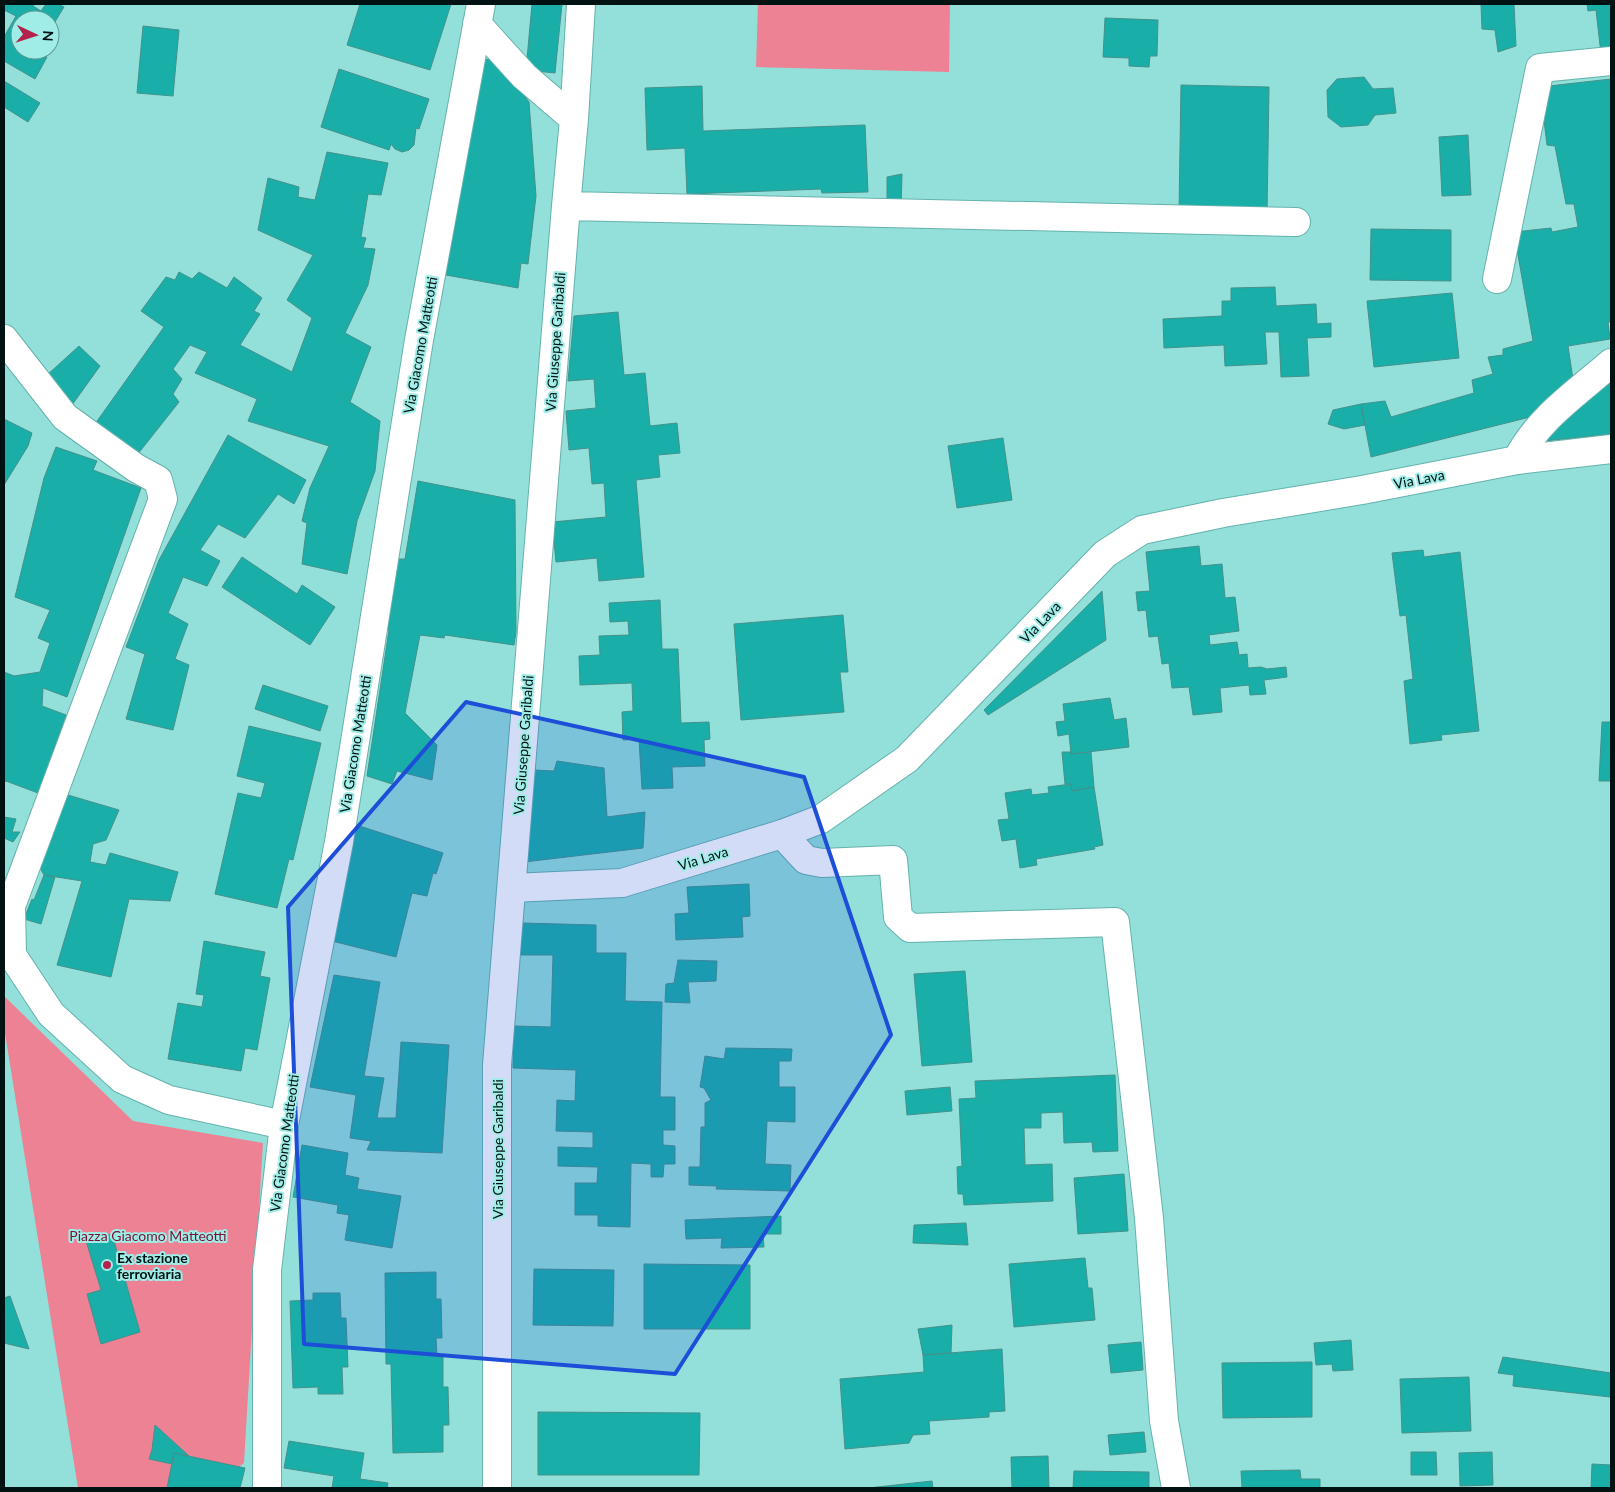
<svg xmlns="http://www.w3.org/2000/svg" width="1615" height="1492" viewBox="0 0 1615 1492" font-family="Lato,sans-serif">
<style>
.green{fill:#ec8294}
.building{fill:#19aea8;stroke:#44918c}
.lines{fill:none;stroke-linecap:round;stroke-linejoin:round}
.minor-casing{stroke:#65b2ad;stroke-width:30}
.tertiary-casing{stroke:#65b2ad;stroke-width:30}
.minor{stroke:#fff;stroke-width:28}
.tertiary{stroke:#fff;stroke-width:28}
.marked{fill:#1d4ed8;fill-opacity:0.2;stroke:#1d4ed8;stroke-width:4;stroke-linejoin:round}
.poi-dot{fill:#b3224d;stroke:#a0ede8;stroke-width:2}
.labels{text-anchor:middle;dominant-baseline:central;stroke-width:4;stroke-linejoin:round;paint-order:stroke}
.street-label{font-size:14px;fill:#001312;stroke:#a0ede8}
.park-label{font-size:14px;fill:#791031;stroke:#a0ede8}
.poi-label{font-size:14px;font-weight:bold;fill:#001312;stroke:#a0ede8;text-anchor:start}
</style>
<rect width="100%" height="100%" fill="#93e0da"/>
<path class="green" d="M758,4H950L949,72L756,67Z
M4,996L133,1121L263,1143L244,1463L210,1488H78L4,1027Z"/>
<path class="building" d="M4,4H35L33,6L41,11L46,4H58L64,7L50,30V20H20V50H38L37,52L47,57L35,79L4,61V37L16,16L4,10Z
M360,4H451L430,70L347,45Z
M532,4H562L555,73L526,70Z
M1481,4H1514L1516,46L1498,52L1495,30L1482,29Z
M1587,4H1611V53L1601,54L1596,10L1588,11Z
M1105,18L1158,20L1157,56H1150L1149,67L1129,66V58L1103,57Z
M143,26L179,30L173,96L137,93Z
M484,59L497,61L529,102L536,196L528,264L521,263L518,288L446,275Z
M339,69L429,99L419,129L416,128L414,145L409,150L402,152L395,149L391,144L389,150L321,127Z
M1364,77L1373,89L1393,88L1396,113L1375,115L1368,125L1341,127L1328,117L1327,90L1337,79Z
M1611,79V322H1608L1610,339L1568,346L1574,386L1542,414L1371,457L1361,404L1385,401L1391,417L1474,393L1472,380L1493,374L1488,357L1503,355V349L1533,341L1514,232L1551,228L1552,232L1578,227L1574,204H1566L1555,146L1547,145L1540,87Z
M4,81L40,103L28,122L4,107Z
M1181,85L1269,87L1267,214L1179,212Z
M702,86L703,131L865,125L868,192L822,193L821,189L687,194L685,148L647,150L645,88Z
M1468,135L1471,195L1442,196L1439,137Z
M327,152L388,163L381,195L368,194L361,237L366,238L363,248L375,249L368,285L345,333L371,347L350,402L380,421L375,471L357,521L347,574L302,564L307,523L302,521L310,488L329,446L248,421L257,399L195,373L207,352L190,345L173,369L182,379L173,394L179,402L137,455L95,424L164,327L141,311L166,277L175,280L179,272L192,279L199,272L227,288L234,277L262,298L254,311L260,314L240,345L292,372L312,318L287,300L313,255L258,230L268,178L299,187L298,197L315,200Z
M902,174L901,209L887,208V177Z
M1371,229L1451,230V281L1370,280Z
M1275,287L1276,306L1316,304L1317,324L1331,323V337L1307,338L1309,376L1281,377L1279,332H1265L1267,364L1225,366L1224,345L1164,348L1163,319L1222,316V301H1231V288Z
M1452,293L1459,358L1374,367L1367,301Z
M618,312L624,375L645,373L650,426L677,423L680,453L658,455L660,477L636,480L644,577L599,581L597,558L556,562L552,522L606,517L604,483L592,484L589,448L569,450L566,411L596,408L594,379L568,381L574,316Z
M79,346L100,366L72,405L46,376Z
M1611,367V434L1545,441Z
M1361,404L1365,425L1344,429L1328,424L1333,410Z
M4,419L32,433L28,446L4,485Z
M228,435L306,480L294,504L278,494L245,538L218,524L200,550L220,561L207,586L183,577L168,613L188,624L175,659L189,665L173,730L126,719L145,654L126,647L159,560Z
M1003,438L1012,500L957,508L948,446Z
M56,447L97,461L93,470L141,488L67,697L43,688L42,706L66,715L38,793L6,781L4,782V672L14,676L40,672L50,643L38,638L50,610L15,597L44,478Z
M418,481L515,500L516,632L514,645L445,635L444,638L420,635L405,713L437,745L432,780L397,771L392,784L367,776L389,630L382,627L396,559H405Z
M1199,546L1201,566L1222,564L1225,598L1235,597L1239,631L1209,635L1210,645L1237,642L1239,655L1247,654L1248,668L1261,667L1267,669L1286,667L1287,677L1264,680L1266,694L1250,695L1249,685L1220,688L1222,712L1193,715L1189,687L1172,688L1169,663L1162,664L1158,636L1149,637L1146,610L1138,611L1136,592L1150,591L1146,552Z
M1423,550L1424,557L1460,552L1479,731L1441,735L1442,740L1410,744L1404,681L1413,679L1406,615L1400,616L1392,553Z
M242,557L297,594L302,585L335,607L310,645L222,587Z
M1102,591L1106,640L988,715L984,710Z
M660,600L662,649H678L681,723L709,722L710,739L704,740L705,766L672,767L673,788L642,789L639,739L623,740L622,712L633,711L632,683L580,685L579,656L600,655L599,636L629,635L628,621L610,622L609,603Z
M843,615L848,672H840L844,712L741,720L734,624Z
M263,685L328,706L320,731L255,709Z
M1110,698L1114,720L1126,718L1129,747L1071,754L1069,734L1058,736L1056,722L1065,721L1063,704Z
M1602,722H1611V781H1599Z
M249,726L321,743L293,860L289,859L277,908L215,894L238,793L261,798L265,783L237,776Z
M1062,752H1071V754L1091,752L1094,787L1072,791L1071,784H1065Z
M557,761L604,768L607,817L645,812L643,848L524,862L533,770L554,771Z
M1071,784L1072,791L1094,787L1103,845L1094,847L1095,849L1036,859L1037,865L1020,868L1016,839L1002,841L998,820L1009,819L1005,793L1031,789L1032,795L1049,793L1048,787Z
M61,793L119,810L106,840L93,844L90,862L106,865L110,853L178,872L170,901L129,899L111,977L57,965L82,881L44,875L40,868Z
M4,817L16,819L12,832H20L13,842L4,838Z
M347,822L443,853L436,874L433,873L427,896L412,893L396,957L324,939Z
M44,875L55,877L41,924L24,919L32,899L34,900Z
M749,884L750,916L742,917L743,937L676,940L675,914L689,913L687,887Z
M522,923L596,925V953H626L625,1001L662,1002L660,1097H675V1130H663V1145L675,1146V1164H664L663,1177H651V1164L631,1163L630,1227L598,1226V1215H575V1183H597L598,1167L558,1166V1147L593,1148V1132L556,1131L557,1100L575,1101L576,1070L513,1068L514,1026L551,1027L553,955H521Z
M204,941L265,952L260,976L270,978L257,1050L245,1048L241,1071L168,1059L178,1003L202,1007L204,995L196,994Z
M678,960L717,961L716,981L688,982L690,1003L665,1002L666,984L674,983Z
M965,971L972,1062L922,1066L914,974Z
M334,975L380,982L364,1076L384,1078L377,1118H396L401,1042L449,1045L442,1153L367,1150L371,1141L350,1138L356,1095L310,1087Z
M726,1048L792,1049L791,1061H779V1087H795V1122L767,1121L765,1164L791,1165L790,1191L716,1189L717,1186L689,1185V1167H700L701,1127H705V1103L711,1100L704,1088L700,1087L705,1056L724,1059Z
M1115,1075L1118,1151L1093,1152L1092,1142L1064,1143L1063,1112L1041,1113V1128H1024L1025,1165L1052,1164L1053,1201L964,1205L963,1194H958L957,1167L962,1166L959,1099L976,1098L975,1081Z
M950,1087L952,1111L907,1115L905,1091Z
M302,1145L348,1153L345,1175L359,1178L357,1189L401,1196L392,1248L345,1240L349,1215L337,1213L338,1205L293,1197Z
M1124,1174L1128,1231L1078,1234L1074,1178Z
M781,1216V1234H763L764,1247L721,1248L722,1238L686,1239L685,1220Z
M966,1223L968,1245L913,1243L914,1225Z
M112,1234L140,1332L101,1344L87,1294L101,1290L86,1241Z
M1085,1258L1088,1288H1092L1095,1320L1014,1327L1009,1264Z
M644,1264L750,1265V1329H644Z
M534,1269L614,1270L613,1326L533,1325Z
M436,1272V1299H441L442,1338H436L437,1357H443V1387H448L449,1425H443V1452L393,1453L391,1364H386L385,1273Z
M313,1293H340L341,1318H346L348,1367H342L343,1394H318V1387L293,1388L290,1301L313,1300Z
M10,1296L29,1349L4,1343V1298Z
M952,1325L951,1353L923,1355L918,1329Z
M1351,1340L1353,1370L1333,1371L1332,1364L1316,1365L1314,1343Z
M1141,1342L1143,1370L1111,1373L1108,1345Z
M1002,1349L1005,1411L989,1412V1417L929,1421L930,1434L913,1435L909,1443L845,1449L840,1379L924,1372L923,1355Z
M1503,1357L1611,1373L1610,1397L1513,1386L1514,1375L1498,1373Z
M1312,1362V1417L1223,1418L1222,1363Z
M1469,1377L1471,1431L1402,1433L1400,1379Z
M538,1412L700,1413L699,1475H538Z
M155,1425L189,1456L174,1453L172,1464L149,1459L152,1450Z
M1144,1432L1146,1452L1110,1455L1108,1435Z
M289,1441L364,1453L360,1479L388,1483L387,1488H332L334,1476L284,1468Z
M1411,1452H1436L1437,1475H1411Z
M1492,1452L1493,1485L1460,1486L1459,1453Z
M174,1453L245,1468L240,1488H167Z
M1048,1456L1049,1488H1012L1011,1457Z
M1592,1464L1611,1465V1488H1591Z
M1300,1470L1301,1479H1320V1488H1242L1241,1471Z
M1074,1471L1149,1472V1488H1073Z
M932,1481L933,1488H868Z"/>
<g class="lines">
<defs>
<path id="minor" d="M477,24L524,76L574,119
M566,206L1296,222
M1497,279L1540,68L1611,61
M4,339L65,417L136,468L158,480L163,499L11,906L12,955L51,1014L122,1079L169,1100L284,1125
M1517,460C1537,419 1578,392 1611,363
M782,834L806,860L822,863L893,860L898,917L910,928L1115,922L1149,1218L1164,1421L1176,1488
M267,1488V1270L284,1125L339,842L419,340L481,4
M497,1488V1065L566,206L574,119L581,4"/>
<path id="tertiary" d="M512,888L622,883L782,834L821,819L907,759L1105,554L1142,530L1223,513L1362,490L1517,460L1611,449"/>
</defs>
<use href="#minor" class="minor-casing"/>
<use href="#tertiary" class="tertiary-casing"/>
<use href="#minor" class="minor"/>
<use href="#tertiary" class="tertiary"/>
</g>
<path class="marked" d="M466,702L804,777L891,1035L675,1374L304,1344L288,907Z"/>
<circle class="poi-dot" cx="107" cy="1265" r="5"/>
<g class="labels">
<g class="street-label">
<text transform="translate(555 342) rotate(-86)">Via Giuseppe Garibaldi</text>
<text transform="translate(420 345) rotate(-80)">Via Giacomo Matteotti</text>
<text transform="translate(1419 479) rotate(-11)">Via Lava</text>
<text transform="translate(1040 622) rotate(-46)">Via Lava</text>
<text transform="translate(355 744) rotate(-81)">Via Giacomo Matteotti</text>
<text transform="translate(523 745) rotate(-86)">Via Giuseppe Garibaldi</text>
<text transform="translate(703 858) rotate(-17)">Via Lava</text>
<text transform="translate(284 1143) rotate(-82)">Via Giacomo Matteotti</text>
<text transform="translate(497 1149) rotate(-90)">Via Giuseppe Garibaldi</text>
</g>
<g class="park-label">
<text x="148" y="1235">Piazza Giacomo Matteotti</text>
</g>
<g class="poi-label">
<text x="117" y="1257">Ex stazione<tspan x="117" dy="16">ferroviaria</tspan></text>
</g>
</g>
<rect width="1615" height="1492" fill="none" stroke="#001312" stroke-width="10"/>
<g transform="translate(35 35) rotate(94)"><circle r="24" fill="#a0ede8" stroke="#609692"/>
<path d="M0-4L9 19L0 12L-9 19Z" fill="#b3224d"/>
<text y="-8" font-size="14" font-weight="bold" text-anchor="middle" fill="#001312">N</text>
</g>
</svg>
